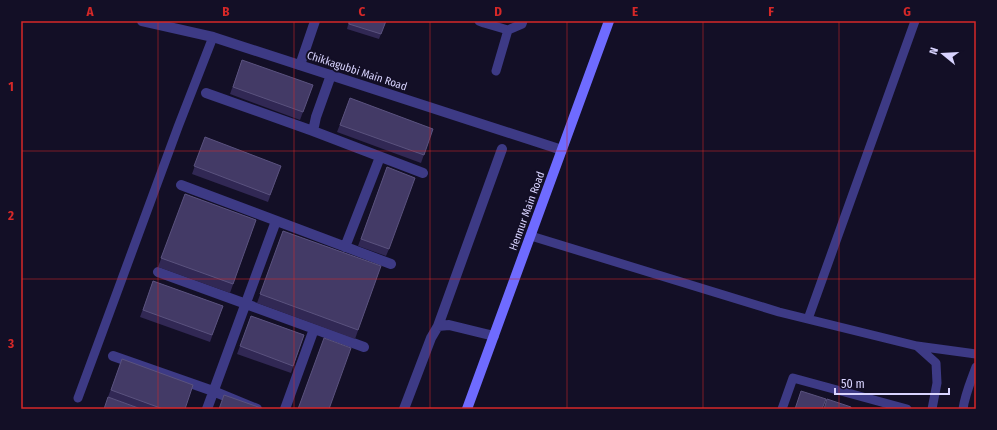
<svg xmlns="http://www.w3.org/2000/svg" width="997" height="430" viewBox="0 0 997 430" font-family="'Fira Sans Condensed',sans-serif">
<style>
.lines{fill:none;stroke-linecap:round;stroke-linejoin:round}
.service{stroke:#3d3a85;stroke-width:9}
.minor{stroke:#3d3a85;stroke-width:10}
.tertiary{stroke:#3d3a85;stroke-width:10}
.secondary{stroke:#6f6bff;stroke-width:10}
.wall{fill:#312854}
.building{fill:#433a66;stroke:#5a527e}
.grid{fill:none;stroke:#d62828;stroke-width:1;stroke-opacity:0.55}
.labels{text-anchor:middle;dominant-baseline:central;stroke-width:4;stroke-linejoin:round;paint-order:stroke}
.street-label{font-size:11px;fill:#d9d4ff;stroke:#130f26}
.neatline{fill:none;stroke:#d62828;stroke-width:1.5}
.grid-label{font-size:13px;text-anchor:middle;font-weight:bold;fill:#d62828}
</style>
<rect width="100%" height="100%" fill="#130f26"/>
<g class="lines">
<path class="service" d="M479,21L484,23L508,30L522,24L523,21
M496,71L508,30
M531,236L779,312L917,346L976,354
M808,319L915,21
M917,346L936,363L937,383L932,409
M78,398L178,127L213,37
M782,409L793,378L907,409
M963,409C965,394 971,381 976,367"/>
<path class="minor" d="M300,65L315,21
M206,93L313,131L423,173
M313,131L316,117L331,75
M181,185L391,264
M345,247L380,157
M158,272L364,347
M438,326L502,149
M113,356L213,391L257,409
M207,409L276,221
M285,409L314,329
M404,409L431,338L438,326L449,325L494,336"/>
<path class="tertiary" d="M142,21L213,37L562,150"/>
<path class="secondary" d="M467,409L609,21"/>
</g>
<path class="wall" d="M349,21H386L379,39L347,29Z
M242,60L313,85L300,120L230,94Z
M350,98L433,129L421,163L337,132Z
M205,137L281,166L268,202L192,174Z
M387,167L389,249L386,256L358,246Z
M185,194L256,220L230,293L158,267Z
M283,231L381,266L355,339L257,303Z
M153,281L223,306L210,342L140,317Z
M251,316L304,335L291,373L237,354Z
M122,359L185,409H141L108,397Z"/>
<path class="building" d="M349,21H386L381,34L349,24Z
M242,60L313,85L303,112L233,87Z
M350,98L433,129L424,155L340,125Z
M205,137L281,166L270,195L194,166Z
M387,167L415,178L389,249L361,239Z
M185,194L256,220L233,284L161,258Z
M283,231L381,266L358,330L260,294Z
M153,281L223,306L212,335L143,310Z
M251,316L304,335L293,366L240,346Z
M324,338L351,348L329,409H298Z
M122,359L193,385L185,409H163L111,390Z
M801,391L826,399L822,409H795Z
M224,395L264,409H219Z
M108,397L141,409H104Z
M827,399L851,407V409H824Z"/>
<path class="grid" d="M158,21V409M294,21V409M430,21V409M567,21V409M703,21V409M839,21V409M21,151H976M21,279H976"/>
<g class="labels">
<g class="street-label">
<text transform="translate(357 71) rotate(18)">Chikkagubbi Main Road</text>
<text transform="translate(527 211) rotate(-70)">Hennur Main Road</text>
</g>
</g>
<rect width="997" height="430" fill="none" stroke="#130f26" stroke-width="44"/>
<g transform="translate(943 54) rotate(288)" stroke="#130f26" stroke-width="3" paint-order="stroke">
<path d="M0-3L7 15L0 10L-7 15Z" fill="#d9d4ff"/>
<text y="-6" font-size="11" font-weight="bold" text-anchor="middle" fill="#d9d4ff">N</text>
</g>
<path d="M835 388v6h114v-6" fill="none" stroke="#d9d4ff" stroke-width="2"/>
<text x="841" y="388" font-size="12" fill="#d9d4ff" stroke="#130f26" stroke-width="3" paint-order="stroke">50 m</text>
<rect x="22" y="22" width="953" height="386" class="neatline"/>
<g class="grid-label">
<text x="90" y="16">A</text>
<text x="226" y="16">B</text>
<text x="362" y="16">C</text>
<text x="498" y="16">D</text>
<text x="635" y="16">E</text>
<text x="771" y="16">F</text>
<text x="907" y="16">G</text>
<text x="11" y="91">1</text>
<text x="11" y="220">2</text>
<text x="11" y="348">3</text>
</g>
</svg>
